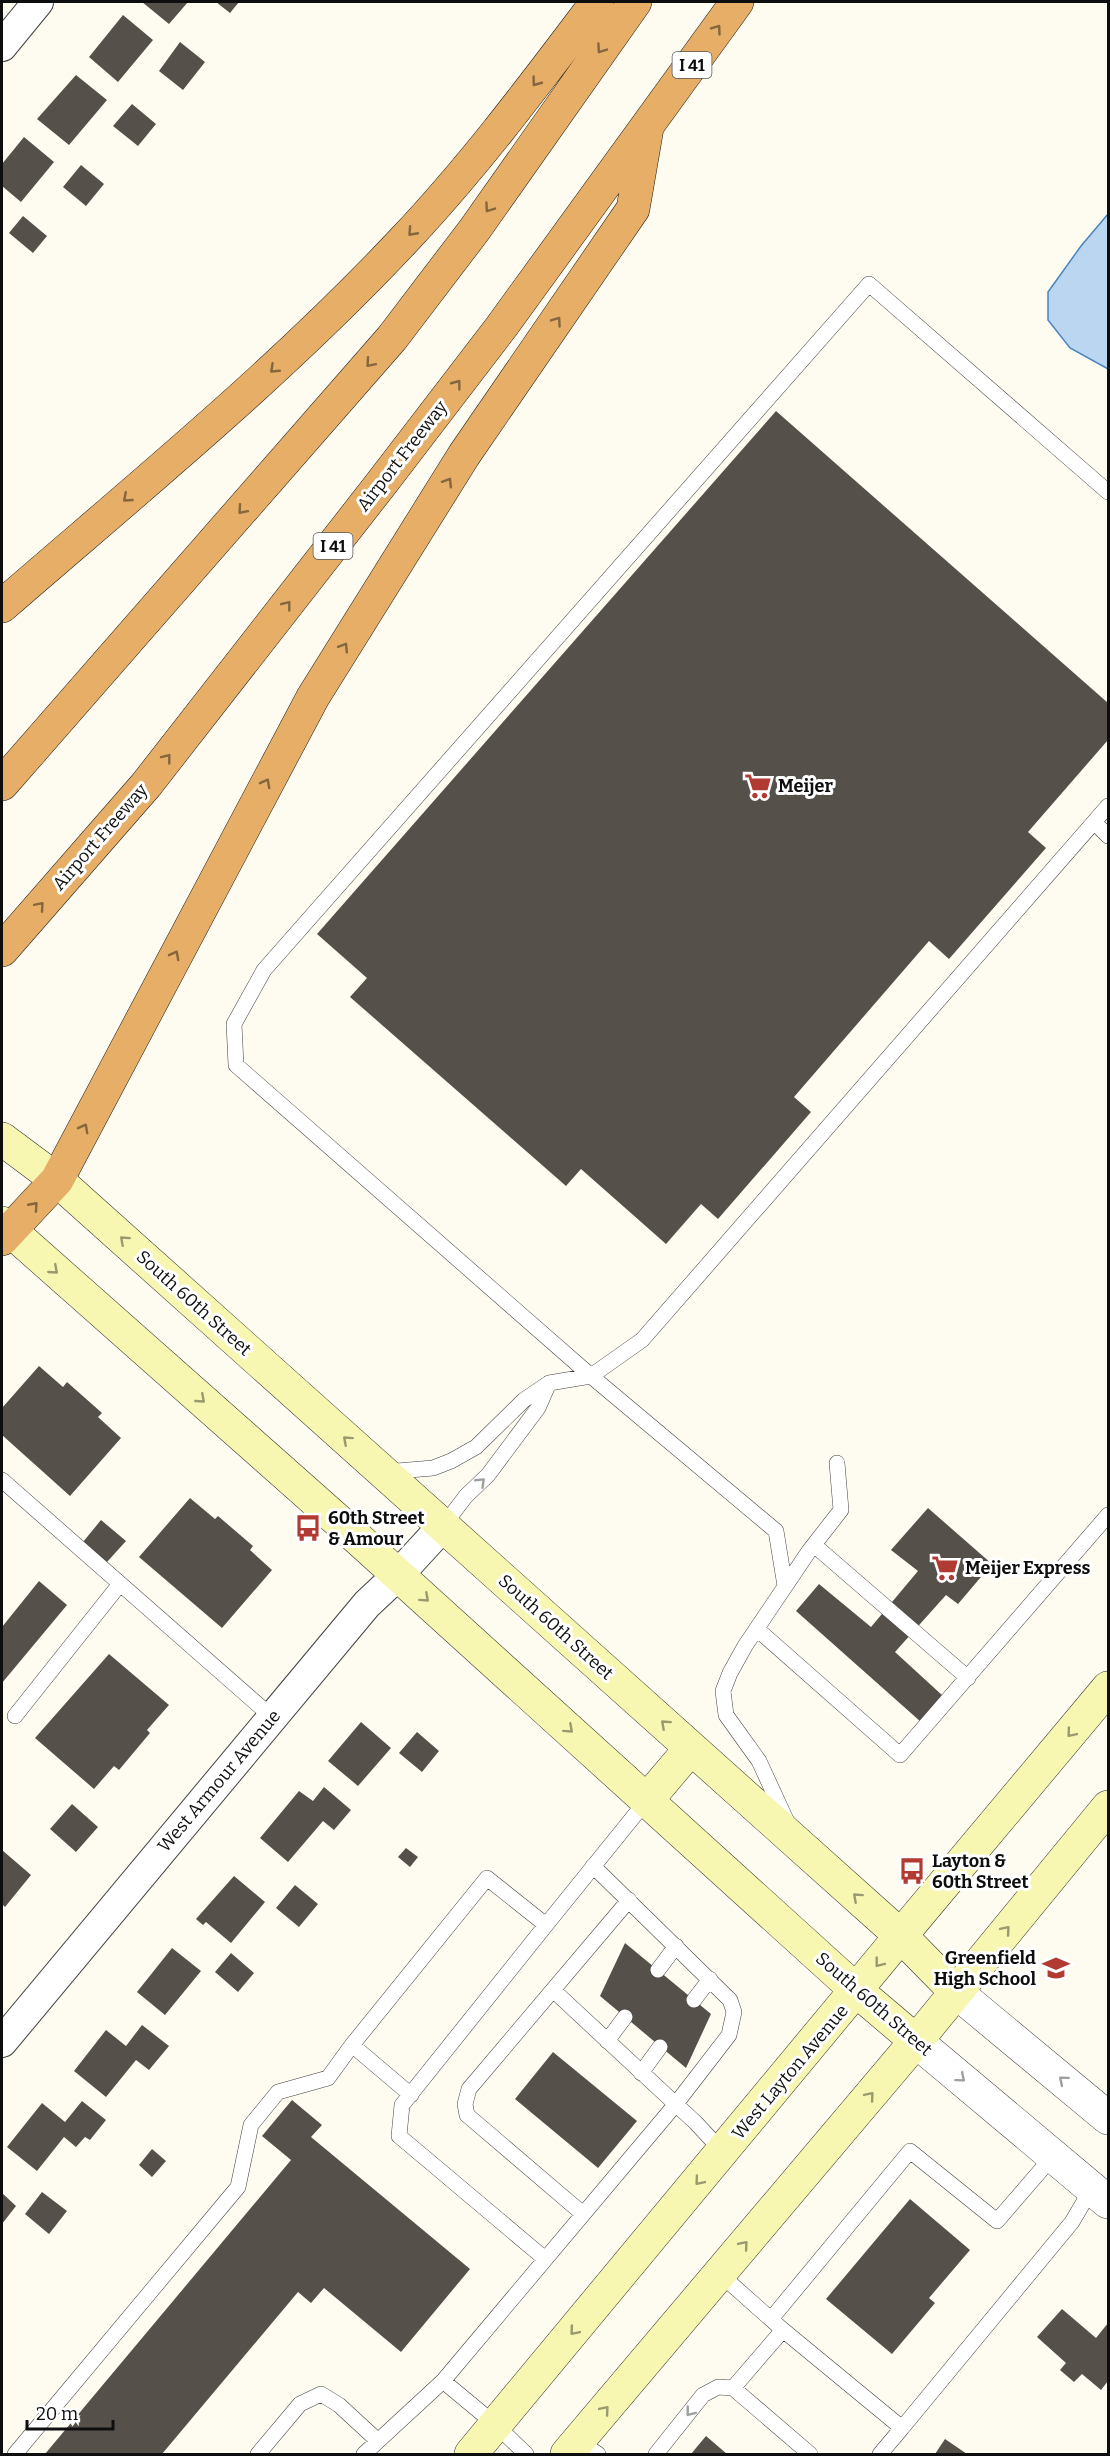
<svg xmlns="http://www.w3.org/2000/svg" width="1110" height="2456" viewBox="0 0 1110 2456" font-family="Bitter,serif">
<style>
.water{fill:#bad6f0;stroke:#4884c0;stroke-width:1.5}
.building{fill:#56504b}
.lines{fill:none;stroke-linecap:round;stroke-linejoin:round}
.service-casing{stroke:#414141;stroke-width:16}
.minor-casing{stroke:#414141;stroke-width:32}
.tertiary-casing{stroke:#414141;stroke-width:34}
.secondary-casing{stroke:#303030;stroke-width:34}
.motorway-casing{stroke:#1f1f1f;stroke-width:34}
.service{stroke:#fff;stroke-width:15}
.minor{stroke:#fff;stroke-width:30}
.tertiary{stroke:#fff;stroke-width:33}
.secondary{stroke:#f7f7b2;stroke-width:33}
.motorway{stroke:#e6ae66;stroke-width:33}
.oneway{stroke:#85663e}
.oneway2{stroke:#9a9a70}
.oneway3{stroke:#9f9f9f}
.labels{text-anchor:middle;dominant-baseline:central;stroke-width:6;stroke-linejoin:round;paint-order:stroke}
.shield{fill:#fff;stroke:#565656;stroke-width:1.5}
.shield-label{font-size:16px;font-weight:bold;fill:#0e0e0e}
.street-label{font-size:18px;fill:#0e0e0e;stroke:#fff}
.poi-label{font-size:18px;font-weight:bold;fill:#0e0e0e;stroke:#fff;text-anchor:start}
</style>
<rect width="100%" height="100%" fill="#fefcf1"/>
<path class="water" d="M1108,214V369L1070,348L1048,320V292L1081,246Z"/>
<path class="building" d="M142,2H188L169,24Z
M216,2H239L230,13Z
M123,15L153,40L118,82L89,57Z
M180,42L205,62L183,90L159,71Z
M76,75L107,100L69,145L37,119Z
M132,104L156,124L138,146L113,126Z
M24,137L54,162L21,202L2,186V164Z
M81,165L104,184L86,206L63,187Z
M23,216L47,236L33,253L9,233Z
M776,411L1108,703V740L1028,832L1046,848L949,959L929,941L794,1097L811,1112L718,1219L701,1204L666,1244L581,1169L566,1186L350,997L367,978L317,934Z
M39,1366L63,1387L67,1382L102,1413L98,1417L121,1438L70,1496L2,1435V1408Z
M190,1498L215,1519L218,1516L253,1546L250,1550L272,1570L222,1628L139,1557Z
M928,1508L992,1564L958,1604L946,1595L895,1652L943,1696L921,1722L796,1611L819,1584L871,1627L918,1571L891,1550Z
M101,1520L126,1541L107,1562L83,1542Z
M39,1581L67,1605L2,1683V1627Z
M109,1654L169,1705L147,1730L150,1733L119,1770L114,1766L94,1789L35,1738Z
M361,1722L391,1748L358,1786L328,1761Z
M417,1732L439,1751L422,1772L399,1753Z
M324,1787L351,1810L334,1830L323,1821L288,1862L260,1838L299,1791L313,1801Z
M72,1804L98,1827L76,1852L50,1829Z
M406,1848L418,1857L410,1867L398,1857Z
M2,1850L31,1875L5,1907L2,1904Z
M234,1876L265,1902L231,1943L206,1922L203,1925L196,1919Z
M295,1885L318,1904L299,1927L276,1908Z
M625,1943L711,2014L686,2068L600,1996Z
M172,1948L201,1971L165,2015L137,1992Z
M231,1953L254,1973L238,1992L215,1972Z
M142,2025L169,2046L149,2070L136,2060L106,2097L74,2071L106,2030L126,2046Z
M553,2052L637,2121L598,2168L515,2099Z
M292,2100L322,2125L311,2137L470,2269L401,2352L324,2288L311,2303L298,2292L162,2454H45L291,2160L262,2136Z
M82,2101L106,2120L90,2140L85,2137L76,2147L64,2137L37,2171L7,2147L42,2103L65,2122Z
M152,2149L166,2161L152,2177L139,2165Z
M42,2192L67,2211L49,2234L25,2214Z
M2,2193L16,2206L2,2224Z
M910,2199L970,2250L929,2298L935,2303L892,2354L826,2299Z
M1062,2309L1096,2338L1108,2323V2381L1101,2390L1082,2374L1074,2382L1060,2370L1066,2363L1037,2337Z
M706,2436L727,2454H691Z
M945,2439L967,2454H935Z"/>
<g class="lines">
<defs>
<path id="service" d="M1094,822L1108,836
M549,1383L591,1376L642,1340L1108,806
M385,1472L433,1468L451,1461L476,1447L524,1400L549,1383L538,1408L488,1475L466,1496L443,1526
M2,1480L272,1717
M814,1545L968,1678
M785,1586L776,1531L591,1376L236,1065L234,1024L264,970L869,284L1108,492
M758,1630L900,1755L1108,1515
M15,1716L120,1584
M788,1824L759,1761L726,1715L723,1691L730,1673L745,1646L809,1551L841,1510L837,1463
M658,1970L676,1946
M553,1990L696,2123L723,2152
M694,2000L710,1979
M607,2041L625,2017
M352,2045L411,2095
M641,2073L660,2047
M583,2214L467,2115L465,2104L469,2089L629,1900
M544,2258L399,2136L402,2105L546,1925
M720,2274L783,2330L733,2388L810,2454
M771,2319L910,2151L997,2221L1054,2155
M783,2330L902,2428L880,2454
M443,2381L496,2425L526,2454
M902,2428L1072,2222L1092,2188
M578,2441L598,2454
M15,2454L238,2187L251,2125L278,2092L328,2078L352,2045L487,1878L546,1925L647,1800
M258,2454L300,2404L321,2394L339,2405L378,2441
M364,2454L443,2381L675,2105L729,2035L734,2012L730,2000L593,1866
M656,2454L703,2395L718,2387L733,2388"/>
<path id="minor" d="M2,46L38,2
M2,2042L367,1604L398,1575L443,1526"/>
<path id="tertiary" d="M955,1991L1108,2118
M916,2041L1108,2202"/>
<path id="secondary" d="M2,1139L57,1180L901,1936L955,1991
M2,1223L344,1526L857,1991L916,2041
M647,1800L691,1748
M471,2454C683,2199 894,1942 1108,1688
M567,2454L916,2041L1108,1807"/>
<path id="motorway" d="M2,606C138,488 279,373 403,241C474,166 535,84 597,2
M2,784L392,338L475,229L635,2
M2,950L146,785L384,480L502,326L737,2
M2,1239L57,1180L313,697L464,455L633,209L647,128"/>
</defs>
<use href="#service" class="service-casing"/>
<use href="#minor" class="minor-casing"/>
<use href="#tertiary" class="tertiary-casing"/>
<use href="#secondary" class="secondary-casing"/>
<use href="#motorway" class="motorway-casing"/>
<use href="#service" class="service"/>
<use href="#minor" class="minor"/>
<use href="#tertiary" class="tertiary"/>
<use href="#secondary" class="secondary"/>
<use href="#motorway" class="motorway"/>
</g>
<defs><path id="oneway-chevron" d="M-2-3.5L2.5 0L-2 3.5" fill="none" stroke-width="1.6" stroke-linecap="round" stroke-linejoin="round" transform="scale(1.5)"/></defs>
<g class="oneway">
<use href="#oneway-chevron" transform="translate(717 29) rotate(-54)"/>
<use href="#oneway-chevron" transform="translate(601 49) rotate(125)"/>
<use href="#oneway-chevron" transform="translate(536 82) rotate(127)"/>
<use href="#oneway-chevron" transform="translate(489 208) rotate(125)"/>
<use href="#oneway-chevron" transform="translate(412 232) rotate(132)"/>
<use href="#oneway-chevron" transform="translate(557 321) rotate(-55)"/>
<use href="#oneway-chevron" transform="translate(370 363) rotate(131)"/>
<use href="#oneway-chevron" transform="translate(274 369) rotate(137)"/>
<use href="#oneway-chevron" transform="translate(457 384) rotate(-53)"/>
<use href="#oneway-chevron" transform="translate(448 482) rotate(-58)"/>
<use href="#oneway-chevron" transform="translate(127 498) rotate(139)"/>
<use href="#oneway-chevron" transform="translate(242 510) rotate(131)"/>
<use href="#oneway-chevron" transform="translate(287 605) rotate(-52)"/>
<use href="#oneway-chevron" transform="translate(344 647) rotate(-58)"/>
<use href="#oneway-chevron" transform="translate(167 758) rotate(-52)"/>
<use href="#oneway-chevron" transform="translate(266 783) rotate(-62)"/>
<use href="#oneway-chevron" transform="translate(40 906) rotate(-49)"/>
<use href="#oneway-chevron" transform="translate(175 955) rotate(-62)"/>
<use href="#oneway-chevron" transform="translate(84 1128) rotate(-62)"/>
<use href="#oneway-chevron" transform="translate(34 1206) rotate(-48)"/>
</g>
<g class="oneway2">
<use href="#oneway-chevron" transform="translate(124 1240) rotate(-138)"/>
<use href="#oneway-chevron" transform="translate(54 1270) rotate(41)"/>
<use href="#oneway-chevron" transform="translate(201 1399) rotate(41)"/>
<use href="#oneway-chevron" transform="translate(347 1440) rotate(-138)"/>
<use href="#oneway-chevron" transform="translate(425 1598) rotate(42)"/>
<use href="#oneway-chevron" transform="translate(665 1724) rotate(-138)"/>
<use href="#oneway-chevron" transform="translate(569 1729) rotate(42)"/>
<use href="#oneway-chevron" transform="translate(1071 1733) rotate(130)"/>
<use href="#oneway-chevron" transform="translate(857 1897) rotate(-138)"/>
<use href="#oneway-chevron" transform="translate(1006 1930) rotate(-50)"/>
<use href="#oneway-chevron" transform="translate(879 1963) rotate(128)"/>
<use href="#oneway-chevron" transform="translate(870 2096) rotate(-50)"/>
<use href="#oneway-chevron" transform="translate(699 2181) rotate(130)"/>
<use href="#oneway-chevron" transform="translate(744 2245) rotate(-50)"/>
<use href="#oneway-chevron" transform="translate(574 2331) rotate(130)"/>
<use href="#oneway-chevron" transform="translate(605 2410) rotate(-50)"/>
</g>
<g class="oneway3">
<use href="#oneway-chevron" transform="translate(481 1482) rotate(-44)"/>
<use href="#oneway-chevron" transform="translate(961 2078) rotate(40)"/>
<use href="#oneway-chevron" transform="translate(1063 2080) rotate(-140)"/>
<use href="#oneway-chevron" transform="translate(690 2412) rotate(128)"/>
</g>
<defs>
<symbol id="supermarket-bare" viewBox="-9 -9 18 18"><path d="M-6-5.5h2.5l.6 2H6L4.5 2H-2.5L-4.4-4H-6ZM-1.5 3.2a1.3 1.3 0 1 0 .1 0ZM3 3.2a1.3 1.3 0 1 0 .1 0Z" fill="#b13a33" stroke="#fff" stroke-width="2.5" paint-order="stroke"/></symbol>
<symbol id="bus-bare" viewBox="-9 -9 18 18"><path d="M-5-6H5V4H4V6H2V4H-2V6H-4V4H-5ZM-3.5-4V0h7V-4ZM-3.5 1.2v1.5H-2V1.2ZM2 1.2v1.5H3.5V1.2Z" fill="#b13a33" stroke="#fff" stroke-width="2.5" paint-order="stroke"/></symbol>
<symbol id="school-bare" viewBox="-9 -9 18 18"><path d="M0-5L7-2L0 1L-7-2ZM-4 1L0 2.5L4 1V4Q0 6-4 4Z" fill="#b13a33" stroke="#fff" stroke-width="2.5" paint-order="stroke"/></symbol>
</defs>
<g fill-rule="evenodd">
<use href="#supermarket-bare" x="739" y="767" width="38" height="38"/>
<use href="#bus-bare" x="289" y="1509" width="38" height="38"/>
<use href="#supermarket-bare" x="926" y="1549" width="38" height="38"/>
<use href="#bus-bare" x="893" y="1852" width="38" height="38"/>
<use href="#school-bare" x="1037" y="1949" width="38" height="38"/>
</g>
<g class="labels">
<g class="shield">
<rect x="672.5" y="52" width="39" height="26" rx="4.5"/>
<rect x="313.5" y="533" width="39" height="26" rx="4.5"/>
</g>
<g class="shield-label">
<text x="692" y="65">I 41</text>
<text x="333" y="546">I 41</text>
</g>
<g class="street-label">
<text transform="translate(402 456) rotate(-52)">Airport Freeway</text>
<text transform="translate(100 837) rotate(-49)">Airport Freeway</text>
<text transform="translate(194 1303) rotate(42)">South 60th Street</text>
<text transform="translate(556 1627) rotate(42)">South 60th Street</text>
<text transform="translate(219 1781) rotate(-50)">West Armour Avenue</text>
<text transform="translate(874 2004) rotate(41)">South 60th Street</text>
<text transform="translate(790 2072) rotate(-50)">West Layton Avenue</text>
</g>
<g class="poi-label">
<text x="778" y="786">Meijer</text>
<text x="328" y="1518">60th Street<tspan x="328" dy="21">&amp; Amour</tspan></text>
<text x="965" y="1568">Meijer Express</text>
<text x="932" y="1861">Layton &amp;<tspan x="932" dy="21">60th Street</tspan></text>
<text x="1036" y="1958" text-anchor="end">Greenfield<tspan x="1036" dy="21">High School</tspan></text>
</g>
</g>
<rect width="1110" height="2456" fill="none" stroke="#0e0e0e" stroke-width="6"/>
<path d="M27 2420v9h86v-9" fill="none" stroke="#0e0e0e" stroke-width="3"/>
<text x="36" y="2420" font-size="18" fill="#0e0e0e" stroke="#ffffff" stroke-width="4.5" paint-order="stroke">20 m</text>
</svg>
